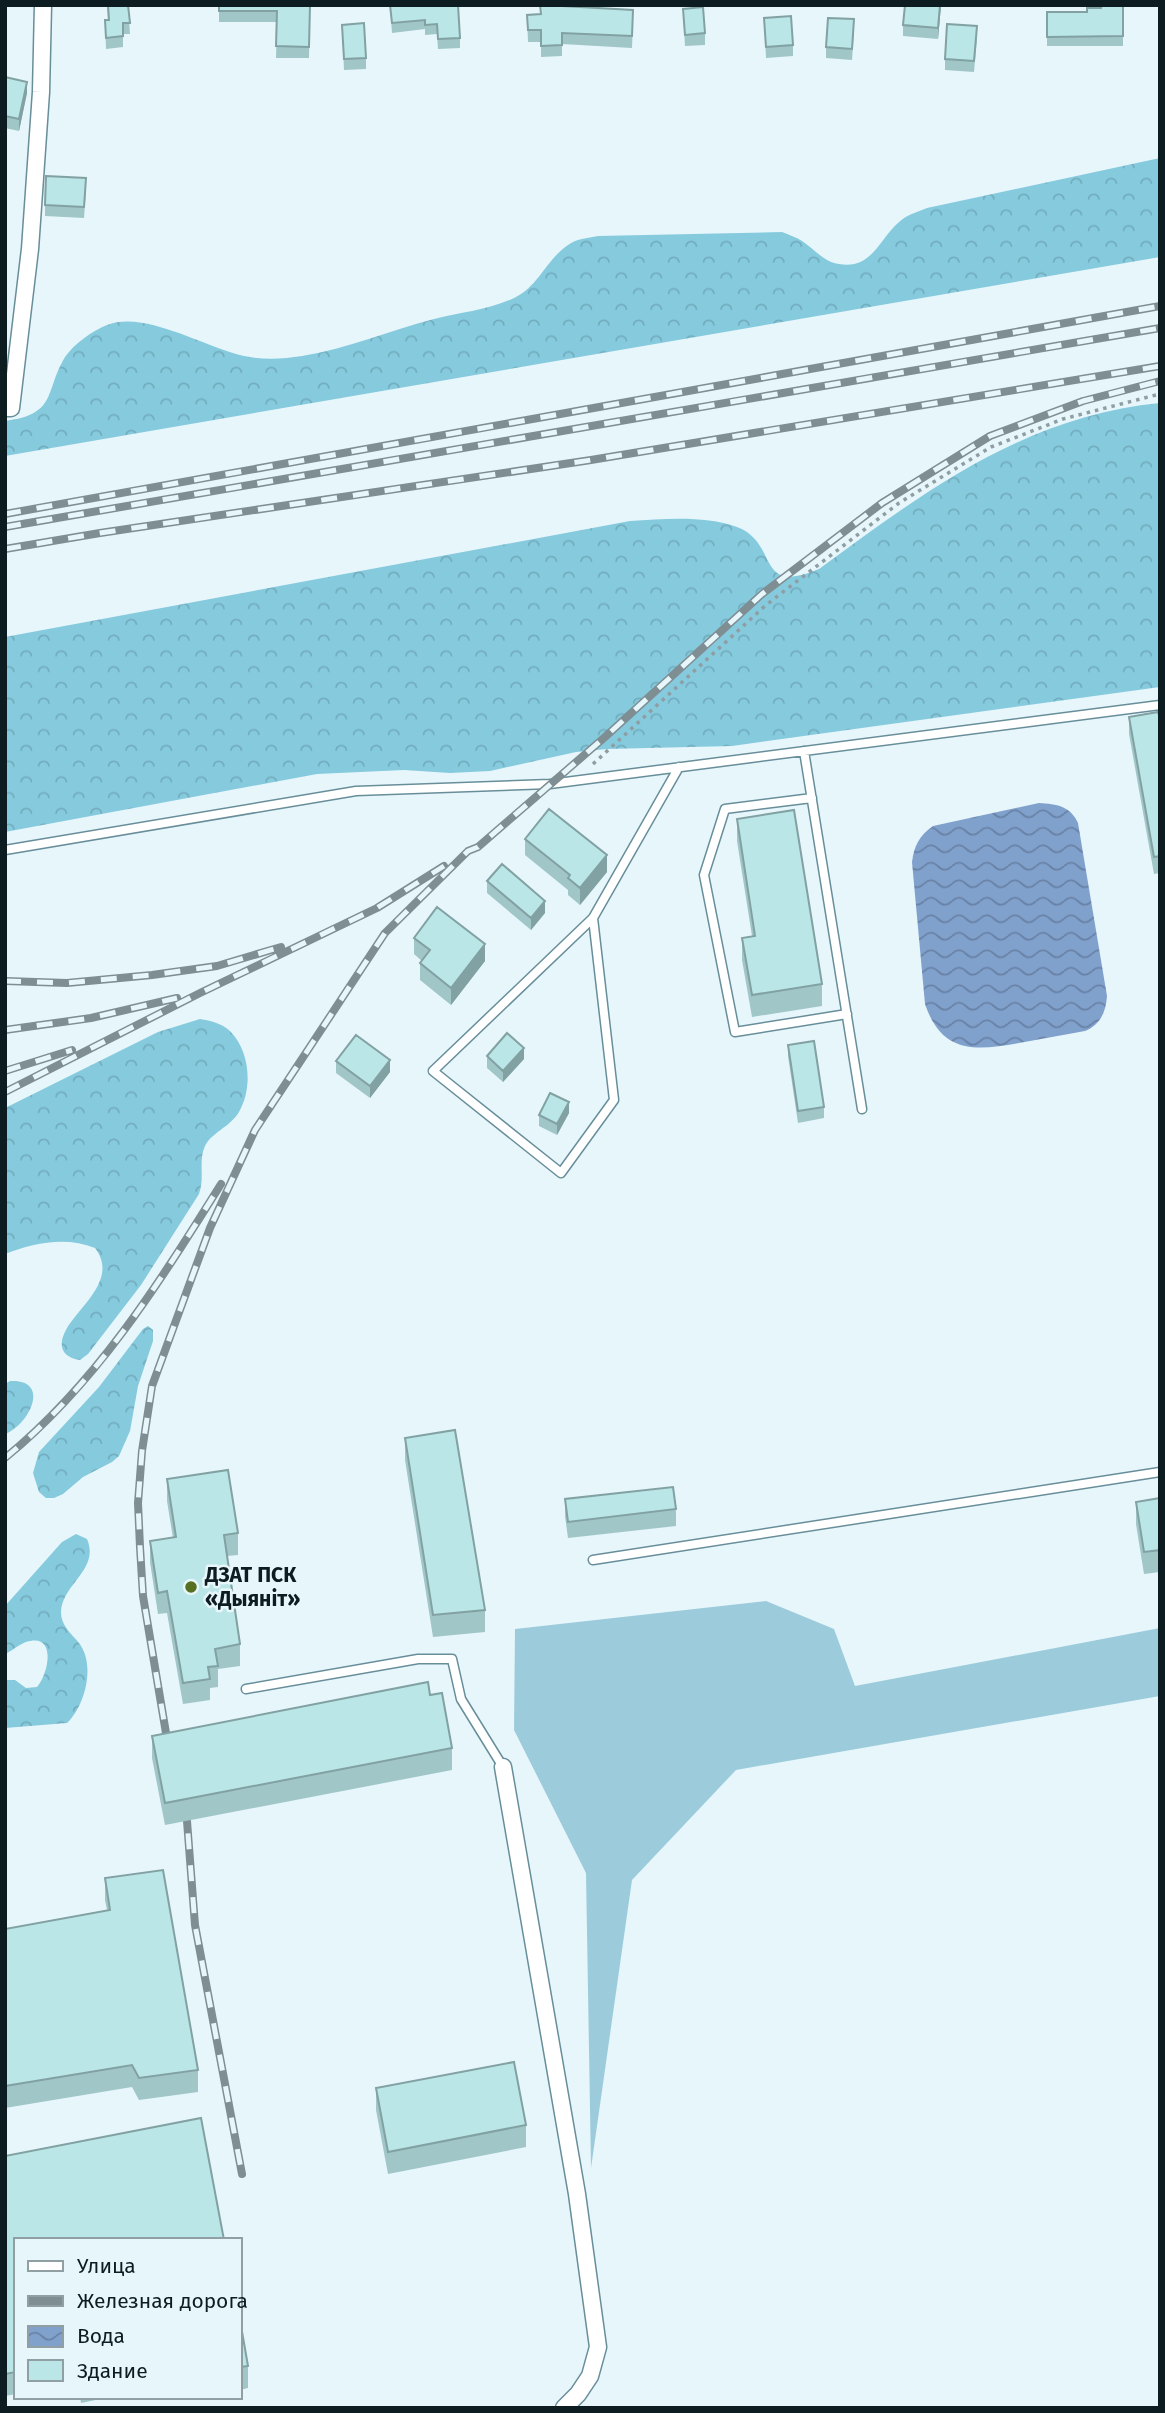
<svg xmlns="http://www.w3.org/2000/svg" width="1165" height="2413" viewBox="0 0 1165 2413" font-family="'Fira Sans',sans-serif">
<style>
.grass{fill:#9cccdb}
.forest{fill:url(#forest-crowns)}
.water{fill:url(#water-waves)}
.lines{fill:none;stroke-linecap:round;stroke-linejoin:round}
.lane-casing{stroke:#688e9a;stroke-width:11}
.street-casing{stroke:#688e9a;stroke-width:19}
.path{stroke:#8e9ea3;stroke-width:3.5;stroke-dasharray:3.5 5;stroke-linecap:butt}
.lane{stroke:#fff;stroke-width:8}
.street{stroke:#fff;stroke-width:16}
.rail-casing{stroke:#7e8e93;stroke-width:8}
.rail{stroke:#e6f6fb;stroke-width:5;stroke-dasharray:16;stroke-linecap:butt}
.wall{fill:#a0c6c8}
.shaded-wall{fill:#82a1a2}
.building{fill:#bae6e8;stroke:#82a1a2;stroke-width:2}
.poi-dot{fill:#576f21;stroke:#e6f6fb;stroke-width:2.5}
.labels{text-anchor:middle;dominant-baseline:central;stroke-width:5;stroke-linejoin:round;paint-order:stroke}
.poi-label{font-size:21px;font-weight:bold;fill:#0d1c21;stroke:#e6f6fb;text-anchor:start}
</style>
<defs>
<pattern id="forest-crowns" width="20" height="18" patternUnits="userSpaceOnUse" patternTransform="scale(1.75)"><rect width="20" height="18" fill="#86cade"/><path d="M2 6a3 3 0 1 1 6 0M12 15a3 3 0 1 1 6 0" fill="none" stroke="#72adbe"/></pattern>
<pattern id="water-waves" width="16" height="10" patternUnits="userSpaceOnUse" patternTransform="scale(1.75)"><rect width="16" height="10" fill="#81a1cd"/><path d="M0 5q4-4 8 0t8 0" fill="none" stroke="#6882a6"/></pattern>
</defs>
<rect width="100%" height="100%" fill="#e6f6fb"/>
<path class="grass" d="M766,1601L834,1629L855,1686L1160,1628V1696L736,1770L632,1880L591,2168L586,1873L514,1730L515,1629Z"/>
<path class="forest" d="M1160,158V257L5,456V421C58,414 44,392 65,357C74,344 92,331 107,325C145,310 206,348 244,356C263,360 283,359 302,356C348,349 390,330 434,319C461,312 490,310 516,297C539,285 547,259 568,245C576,239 587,238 598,236L782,232C789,235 796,237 802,241C814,249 824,262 839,264C871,270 879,240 898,223C906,215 917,212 927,208Z
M1160,403V687L732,746L607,749L576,752L490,771L450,773L404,770L317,774L5,832V637L630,521C664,519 704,515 737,527C780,543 754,596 819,569C924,492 1025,416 1160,403Z
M200,1019C211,1021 221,1023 230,1031C250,1051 253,1088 239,1112C230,1127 211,1133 205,1146C198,1161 205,1178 199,1194L141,1285L88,1354L80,1360C61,1357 57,1345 67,1328C82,1304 118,1278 95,1248C66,1236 33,1243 5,1254V1108L158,1032Z
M148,1326L153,1330V1341L138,1386L130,1431L119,1456L112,1462L83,1477L63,1494L54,1498H46L39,1492L33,1473L39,1452L99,1387L143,1329Z
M10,1381C52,1379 29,1425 5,1434V1384Z
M76,1534L87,1539C100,1570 62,1584 61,1612C61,1626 71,1633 79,1643C96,1665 85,1706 67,1723L5,1728V1680H15L26,1688L37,1687C49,1673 57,1632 26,1642C18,1645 12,1651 5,1654V1606L62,1542Z"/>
<path class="water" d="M1039,803C1057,804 1070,806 1078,823L1107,996C1106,1012 1100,1025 1085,1031C1063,1035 1041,1039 1019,1043C975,1051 942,1054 925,1004L912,862C914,846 919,836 933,826Z"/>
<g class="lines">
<defs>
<path id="lane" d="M804,751L862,1109
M812,798L725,809L704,875L735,1032L847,1014
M5,850L356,791L550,784L1160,705
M593,918L614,1100L561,1173L433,1071L593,918L679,767
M593,1560L1160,1472
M246,1689L418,1659H452L461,1699L503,1767"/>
<path id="street" d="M5,408H11L30,249L41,92L43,5
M503,1767L577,2194L598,2347L590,2376L578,2394L564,2408"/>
</defs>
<use href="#lane" class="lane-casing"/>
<use href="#street" class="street-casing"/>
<path class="path" d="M593,764L766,605L899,503L991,447L1063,419L1160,394"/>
<use href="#lane" class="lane"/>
<use href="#street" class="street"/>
<defs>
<path id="rail" d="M5,514L1160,306
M5,527L1160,328
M5,549L100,533L591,460L1160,366
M5,981L67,983L152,975L217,966L281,947
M5,1030L91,1018L177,998
M5,1071L72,1050
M5,1092L200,993L377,908L444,866
M5,1458C97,1383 159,1283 221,1184
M169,1751L143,1596L140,1547L138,1503L142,1451L152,1386L210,1228L255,1130L385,933L468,851L478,847L605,737L762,594L882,503L990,436L1083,401L1160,381
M182,1802L187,1821L195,1925L242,2174"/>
</defs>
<use href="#rail" class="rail-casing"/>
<use href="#rail" class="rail"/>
</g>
<path class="wall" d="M107,5H128L130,34H123V47L106,49L105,20H108Z
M219,5H310L309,58H276L277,22H219Z
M390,5H409L460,38V48L438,49L437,34L425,35V29L392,33Z
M941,5L938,39L903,36V25Z
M1123,5V46H1047V12H1087Z
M562,6L633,21L632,48L562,44V56L541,57V42H528L527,15L541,14Z
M683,9L705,33V45L685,46Z
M764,18L793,45V56L766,58Z
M342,25L366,58V69L344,70Z
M854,31L852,60L826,58V47Z
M977,38L974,72L945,70V59Z
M5,77L27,93L19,131L5,128Z
M86,190L84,218L45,216V205Z
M1129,717L1160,719V873L1154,874L1129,734Z
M737,819L822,984V1006L752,1017L742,960V938L752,936L737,841Z
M525,839L607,872L580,905L568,895V890L525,855Z
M487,881L545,913L531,930L487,893Z
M414,938L485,961L451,1005L420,980V963L422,961L414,954Z
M788,1045L824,1107V1118L798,1123L788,1056Z
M487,1056L524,1059L503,1082L487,1068Z
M336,1061L390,1072L370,1098L336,1073Z
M569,1113L557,1135L539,1126V1115Z
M405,1438L485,1610V1632L433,1637L405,1460Z
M167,1479L238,1533V1555L227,1556L240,1644V1666L218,1669V1687L210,1688V1700L183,1704L167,1613L158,1614L150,1562V1541L173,1538L167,1501Z
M1160,1498V1572L1144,1574L1136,1524V1502Z
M565,1499L676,1509V1526L568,1538L565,1516Z
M430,1695L452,1748V1770L165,1825L152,1758V1736Z
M105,1878L198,2070V2092L139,2100L132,2087L5,2108V1929L107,1910L105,1900Z
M376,2088L526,2125V2147L388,2174L376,2110Z
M5,2156L16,2240V2394L5,2396Z
M240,2320L248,2366V2388L240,2390Z
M80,2397H110L81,2403Z"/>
<path class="shaded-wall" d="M940,5H941L938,39V28Z
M27,82V93L19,131V119Z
M607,855V872L580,905V888Z
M545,901V913L531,930V918Z
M485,944V961L451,1005V988Z
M524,1048V1059L503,1082V1071Z
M390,1060V1072L370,1098V1086Z
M569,1102V1113L557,1135V1124Z"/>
<path class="building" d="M108,5H128L130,23H123V36L106,38L105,20H109Z
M219,5H310L309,47L276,46L277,11H219Z
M390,5H458L460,38L438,39L437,24L425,25V20L392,23Z
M540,5H561L562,6L633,10L632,36L562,33V45L541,46V30H528L527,15L541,14Z
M905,5H940L938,28L903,25Z
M1102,5H1123V36L1047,37V12H1087V8H1101Z
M703,7L705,33L685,35L683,9Z
M791,16L793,45L766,47L764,18Z
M828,18L854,19L852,49L826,47Z
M364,23L366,58L344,59L342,25Z
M947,24L977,26L974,61L945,59Z
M5,77L27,82L19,119L5,116Z
M46,176L86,178L84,207L45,205Z
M1158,712L1160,719V856L1154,857L1129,717Z
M549,809L607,855L580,888L568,878L570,875L525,839Z
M794,810L822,984L752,995L742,938L755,936L737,819Z
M502,864L545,901L531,918L487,881Z
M437,907L485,944L451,988L420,963L430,950L414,938Z
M507,1033L524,1048L503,1071L487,1056Z
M356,1035L390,1060L370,1086L336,1061Z
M814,1041L824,1107L798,1111L788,1045Z
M550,1093L569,1102L557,1124L539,1115Z
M455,1430L485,1610L433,1615L405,1438Z
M228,1470L238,1533L224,1535L240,1644L215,1649L218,1666L208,1667L210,1679L183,1683L167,1591L158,1593L150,1541L176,1537L167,1479Z
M673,1487L676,1509L568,1522L565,1499Z
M1160,1498V1550L1144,1552L1136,1502Z
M428,1682L430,1695L442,1693L452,1748L165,1803L152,1736Z
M163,1870L198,2070L139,2078L132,2065L5,2086V1929L110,1910L105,1878Z
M514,2062L526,2125L388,2152L376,2088Z
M201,2118L224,2240H16V2372L5,2374V2156Z
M240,2320L248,2366L240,2367Z"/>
<circle class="poi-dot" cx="191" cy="1587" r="7"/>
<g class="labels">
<g class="poi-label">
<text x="205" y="1575">ДЗАТ ПСК<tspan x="205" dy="24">«Дыяніт»</tspan></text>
</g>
</g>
<rect width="1165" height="2413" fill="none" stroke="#0d1c21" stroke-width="14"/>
<rect x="14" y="2238" width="228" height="161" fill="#e6f6fb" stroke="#8f9fa4" stroke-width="2"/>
<rect x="28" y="2261" width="35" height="10" fill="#ffffff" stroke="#8f9fa4" stroke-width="2"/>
<text x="77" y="2273" font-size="21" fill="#0d1c21">Улица</text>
<rect x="28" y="2296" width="35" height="10" fill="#7e8e93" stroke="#8f9fa4" stroke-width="2"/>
<text x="77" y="2308" font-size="21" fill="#0d1c21">Железная дорога</text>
<rect x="28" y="2326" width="35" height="21" fill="url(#water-waves)" stroke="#8f9fa4" stroke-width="2"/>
<text x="77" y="2343" font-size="21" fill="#0d1c21">Вода</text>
<rect x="28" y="2360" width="35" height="21" fill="#bae6e8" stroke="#8f9fa4" stroke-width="2"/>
<text x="77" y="2378" font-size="21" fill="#0d1c21">Здание</text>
</svg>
